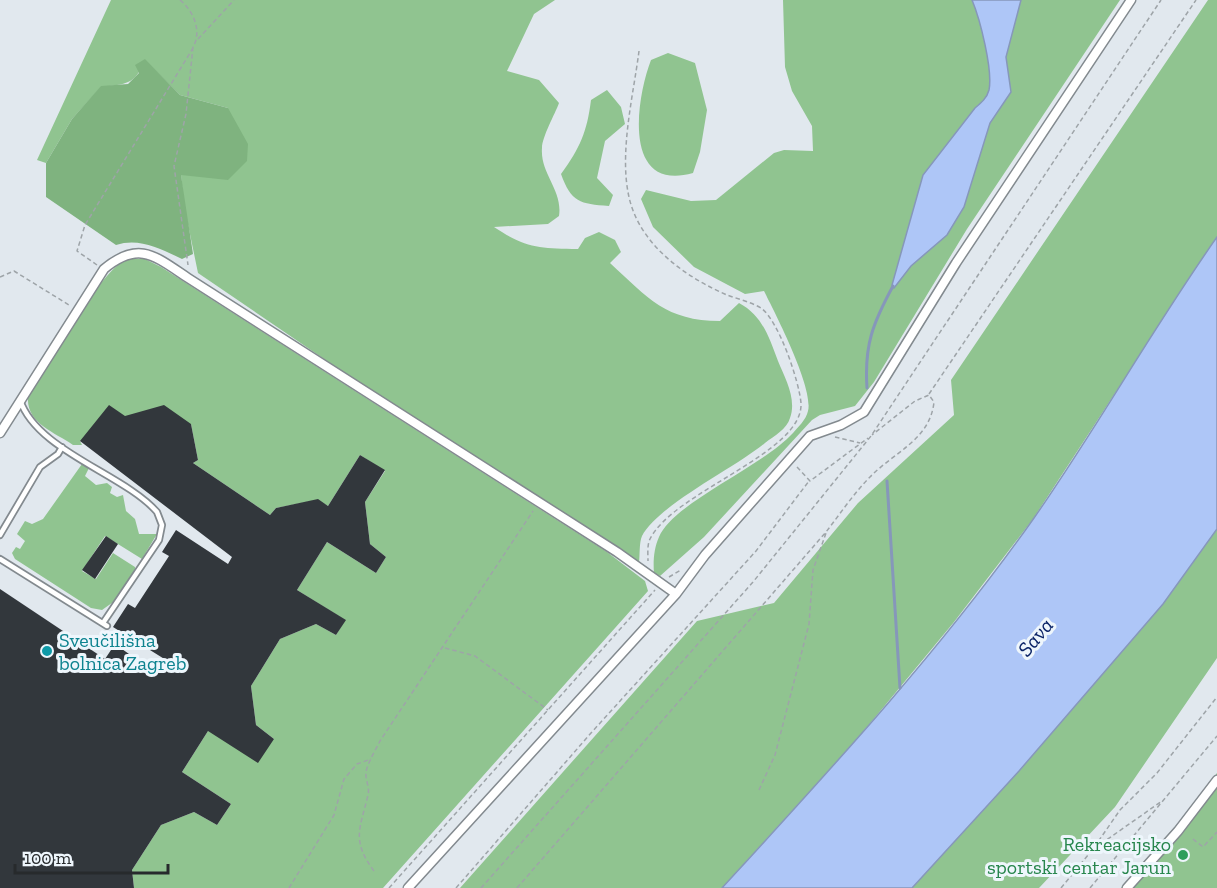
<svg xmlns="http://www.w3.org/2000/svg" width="1217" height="888" viewBox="0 0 1217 888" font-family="'Zilla Slab',serif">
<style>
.green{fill:#90c490}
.forest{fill:#7fb37f}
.water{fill:#aec6f7;stroke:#8697ba;stroke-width:1.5}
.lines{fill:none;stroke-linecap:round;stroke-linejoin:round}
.stream{stroke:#8697ba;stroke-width:3}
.building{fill:#32373c}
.lane-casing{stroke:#838a8f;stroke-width:8}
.street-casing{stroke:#838a8f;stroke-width:11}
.path{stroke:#9ea4a8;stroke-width:1.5;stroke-dasharray:4.5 3;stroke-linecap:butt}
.lane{stroke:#fff;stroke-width:4.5}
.street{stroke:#fff;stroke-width:8}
.culture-dot{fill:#0f9aa8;stroke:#eef6fc;stroke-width:2}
.leisure-dot{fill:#2e9e5b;stroke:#eef6fc;stroke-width:2}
.labels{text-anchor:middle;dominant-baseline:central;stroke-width:6;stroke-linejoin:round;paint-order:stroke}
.culture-label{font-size:20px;fill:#0d838f;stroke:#eef6fc;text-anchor:start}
.leisure-label{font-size:20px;fill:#27864d;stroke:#eef6fc;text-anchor:end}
.water-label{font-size:21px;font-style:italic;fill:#0a2367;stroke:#eef6fc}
</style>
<rect width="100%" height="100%" fill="#e1e8ee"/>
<path class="green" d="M111,0H555L534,14L507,71L539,80L559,103C555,114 542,137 542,148C540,174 563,190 559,216L548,224L494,227C527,249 540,248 578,249L585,238L599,232L615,240L621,252L610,263C648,298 666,321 720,321L739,303C762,315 769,337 778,361C785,378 797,399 790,418C787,429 774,436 765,443C735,468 658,505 642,536C639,543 640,555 639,563L349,376L198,273L184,205L181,175L193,174L228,108L180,95L145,60C135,85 126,84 101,87L72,119L46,163L37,160Z
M783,0H1120L967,229L874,382L855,406L820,415L812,420L704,537L660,576L654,573C653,561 654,548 659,537C674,502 762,467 793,433C798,427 806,420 808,411C814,388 775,313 764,291L745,294L694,267L653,227L641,199L646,190L691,201L716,200L774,153L784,150L813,151L812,126L792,91L785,67Z
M1208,0H1217V237L1033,519L954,622L853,744L722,888H460L697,621L774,603L858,503L954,415L951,380Z
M668,53L695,63L707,110L700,152L693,173C622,193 636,99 651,60Z
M607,90L621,107L625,124L605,141L597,178L613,195L609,206C580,204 571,202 561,174C580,148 587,132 591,100Z
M126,259H145L161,267L607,552L645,581L648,591L383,888H134L132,870L161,825L194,812L217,825L231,804L182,772L208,731L274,739L256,725L251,686L280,639L316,624L336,635L345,620L297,590L327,542L376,573L386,557L370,544L365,502L385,471L360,455L328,506L317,500L276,508L270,515L193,463L198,460L191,424L80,441L82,445H73C54,432 26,423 28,397C47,366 99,273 126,259Z
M82,464L89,468L85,476L96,485L107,483L112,487L110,493L117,497L123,495L126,511L135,519L139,534H157L142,559L105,536L82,571L96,579L113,553L135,567V573L116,600L102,610L91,608L15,559L12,553L16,547L20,549L25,541L17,534L25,521L32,524L43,519Z
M1217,529V658L1115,807L1039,888H912L1019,771L1163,604Z
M1217,773V888H1121L1179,822Z"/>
<path class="forest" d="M145,59L180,95L228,108L248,144L247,161L228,180L181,175L193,254L182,259C161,249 139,237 116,245L46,197V163L72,119L101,86L128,84L139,73L135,65Z"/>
<path class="water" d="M972,0H1021L1006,57L1011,92L990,123L964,207L947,235L911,266L894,288L892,285L923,175L975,108C981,103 987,98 989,90C993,70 980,19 972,0Z
M1217,237V529L1163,604L1019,771L912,888H722C831,769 941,650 1034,518C1098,426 1153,328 1217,237Z"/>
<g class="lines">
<path class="stream" d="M867,388C864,345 873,323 893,286
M887,481L900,688"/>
</g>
<path class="building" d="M109,405L125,416L164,405L191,424L198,460L193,463L270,515L276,508L318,499L328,506L360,455L385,470L365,502L370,544L386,557L376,573L327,542L297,590L346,620L336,635L316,624L280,639L251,686L256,725L274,739L258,763L208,731L182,772L231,804L217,825L194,812L161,825L132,870L134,888H0V589L105,659L115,644L157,674L166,660L113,627L128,604L135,608L169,556L162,552L176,530L228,564L232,557L80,441Z
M106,536L118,544L95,579L82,570Z"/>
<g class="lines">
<defs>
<path id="lane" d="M20,400C37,451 124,474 157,512L162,525L159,540L103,623
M0,535L40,467L58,454L62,447
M0,559L107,626"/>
<path id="street" d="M0,433L104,269C139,240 155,256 188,278L617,552L676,594
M408,888L676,594L705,555L810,436L841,425L864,412L956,263L1131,0
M1127,888L1178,831L1217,780"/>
</defs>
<use href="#lane" class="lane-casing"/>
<use href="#street" class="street-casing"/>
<path class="path" d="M180,0C194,11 202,32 193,47L186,114L174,166L188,265
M198,39L234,0
M639,51C633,99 615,167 634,213C650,252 690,279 727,295C738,299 751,302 761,308C779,321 799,381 801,403C804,453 674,491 650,539C647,545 648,554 648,561
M97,265L77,251L85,225L193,48
M0,277L14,271L69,305
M929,394L1196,0
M835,437L860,443
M797,467L810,481L868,438
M669,577L681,570
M445,648L475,656L548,710
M759,790L775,755L809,624L813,570L826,533
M1193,839L1203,847L1217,832
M1095,848L1162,801
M374,871C351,840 360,829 368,795C370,787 365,780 366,772C368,762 375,751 380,741L533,511
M289,888L334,815L344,779L357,764L371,759
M389,888L655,590
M456,888L591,733L756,551L809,481
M481,888L753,582L871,436L1161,0
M517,888L826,532C840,514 854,493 870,477C894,452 930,440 934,402L929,395L915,401L872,435
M1061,888L1093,849L1120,810L1157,773L1217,697
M1090,888L1217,736"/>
<use href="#lane" class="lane"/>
<use href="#street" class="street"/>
</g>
<circle class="culture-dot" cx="47" cy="651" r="6"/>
<circle class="leisure-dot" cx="1183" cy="855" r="6"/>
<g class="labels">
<g class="culture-label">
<text x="59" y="640">Sveučilišna<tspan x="59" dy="23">bolnica Zagreb</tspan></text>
</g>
<g class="leisure-label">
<text x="1171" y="844">Rekreacijsko<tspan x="1171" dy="23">sportski centar Jarun</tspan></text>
</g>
<g class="water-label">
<text transform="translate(1035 637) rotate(-50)">Sava</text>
</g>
</g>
<path d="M15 864v9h153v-9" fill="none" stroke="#272a2c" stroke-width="3"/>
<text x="24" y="864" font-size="18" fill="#272a2c" stroke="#eef6fc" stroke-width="4.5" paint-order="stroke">100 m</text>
</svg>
